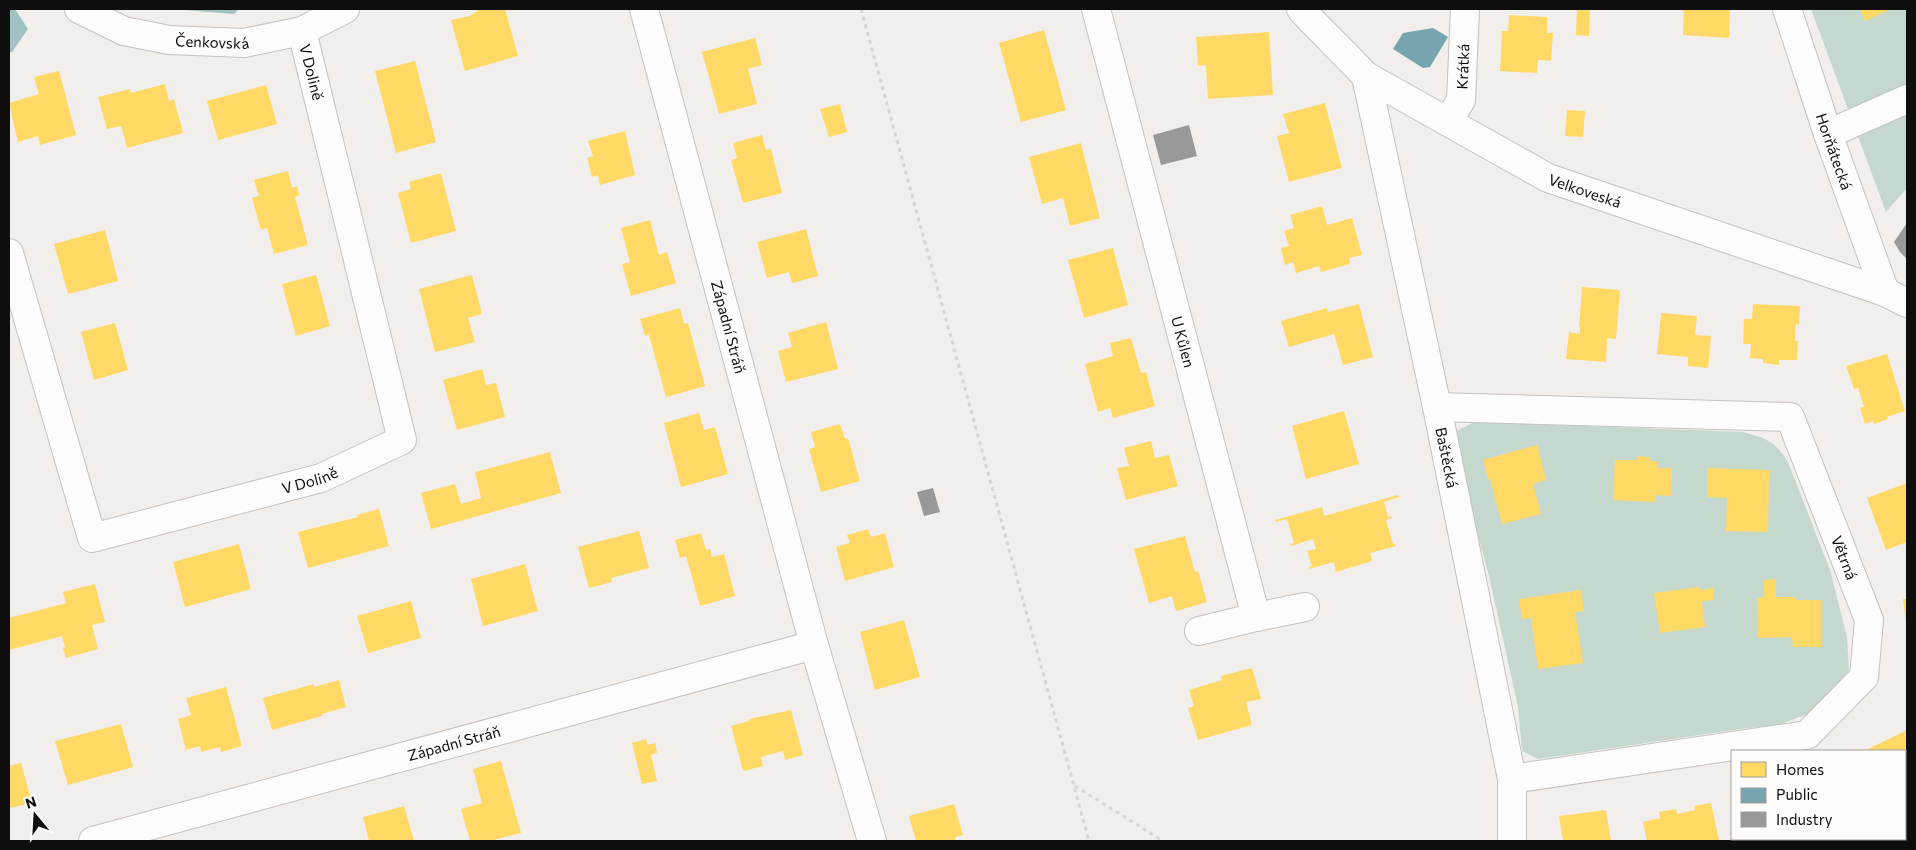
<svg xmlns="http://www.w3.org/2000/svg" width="1916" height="850" viewBox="0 0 1916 850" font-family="Commissioner,sans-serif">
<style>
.green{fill:#c5d8cd}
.water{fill:#a2c2c1}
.homes{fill:#ffd966}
.public{fill:#76a5af}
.industry{fill:#999}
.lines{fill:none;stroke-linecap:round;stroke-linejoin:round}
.minor-casing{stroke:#c5c2c1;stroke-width:30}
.tertiary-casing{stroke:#c5c2c1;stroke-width:30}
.path{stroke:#d7d5d5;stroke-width:3;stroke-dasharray:4 4;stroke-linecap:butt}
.minor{stroke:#fdfcfc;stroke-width:28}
.tertiary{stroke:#fdfcfc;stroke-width:28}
.labels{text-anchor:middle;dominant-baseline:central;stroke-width:5;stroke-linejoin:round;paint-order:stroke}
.street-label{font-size:15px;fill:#100e0d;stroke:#fefcfa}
</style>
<rect width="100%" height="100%" fill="#f2eeec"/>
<path class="green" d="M1811,9H1907V188L1886,212Z
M1474,422L1743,432C1767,439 1774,440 1788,462L1830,570L1847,637L1849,670L1835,690L1811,713L1778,725L1740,729L1538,759L1522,751L1518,707L1489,576L1452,439L1457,431Z"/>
<path class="water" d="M9,9H15L28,29L12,52L9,53Z
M172,9H239L234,14Z"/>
<path class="homes" d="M480,9H505L518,56L465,71L451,20L470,16Z
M1577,9H1590L1589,36L1576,35Z
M1684,9H1730L1729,38L1683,35Z
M1860,9H1891L1865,21Z
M1509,15L1547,17V33H1553L1551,61L1538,60L1537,73L1500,71L1502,31H1508Z
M1044,30L1066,110L1021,122L999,43Z
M1269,32L1273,95L1208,99L1206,65L1198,66L1196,37Z
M755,38L762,65L748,69L757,104L719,114L702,52Z
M415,61L436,142L396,153L375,71Z
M59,71L76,135L40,145L38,136L18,142L9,103L39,94L34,77Z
M165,84L169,101L174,99L183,133L127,148L121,126L107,129L98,97L130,89L131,93Z
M266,85L277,124L218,140L207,101Z
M1325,103L1342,168L1289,182L1277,136L1289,133L1283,114Z
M840,104L847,132L829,137L820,109Z
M1567,110L1585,111L1583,137L1565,136Z
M625,131L635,175L600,185L598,175L592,177L587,158L593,156L588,141Z
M762,135L766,150L771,149L782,193L743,203L731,160L737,158L733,143Z
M1081,143L1100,218L1070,226L1063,198L1042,204L1029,157Z
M288,171L292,188L297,186L299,195L295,197L308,245L274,254L267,228L261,230L252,198L259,196L254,180Z
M441,173L456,231L411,243L398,193L411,189L409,182Z
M1322,206L1327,225L1352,218L1362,255L1349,258L1350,264L1321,272L1319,266L1296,273L1293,262L1285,265L1281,248L1289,246L1284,231L1294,228L1290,215Z
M650,220L659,255L667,252L676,283L631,296L622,264L630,262L621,228Z
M806,229L818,276L792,283L789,272L767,278L757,242Z
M105,230L118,281L68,294L54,244Z
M1113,248L1128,305L1084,318L1068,260Z
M316,275L330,326L296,336L282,284Z
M472,275L482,314L468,318L475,342L435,352L419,289Z
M1582,287L1620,290L1616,339L1607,338L1606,362L1566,359L1569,332L1580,334V327H1579Z
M1359,304L1373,357L1343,365L1334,334L1289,347L1281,321L1327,308L1328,312Z
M1753,304L1800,306L1799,325L1796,324L1795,341H1798L1797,360H1779V365L1763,363V359L1750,358L1751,344H1743L1744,319H1752Z
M680,308L684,324L688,323L705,386L666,397L649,335L645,336L640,319Z
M1661,313L1697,316L1695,335L1711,336L1708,368L1688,366V357L1657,354Z
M826,322L838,369L786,382L778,351L792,347L788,333Z
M115,323L128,370L94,380L81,332Z
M1131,338L1141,373L1146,372L1155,406L1113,418L1110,408L1098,412L1085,364L1113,356L1110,343Z
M1887,354L1905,411L1887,417L1888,419L1874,424L1873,421L1865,424L1860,408L1864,407L1858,388L1854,389L1846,366Z
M482,369L486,385L496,383L505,417L457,430L443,380Z
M1344,411L1359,464L1306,479L1292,426Z
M699,413L704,430L715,427L728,474L681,487L664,423Z
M840,424L845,439L848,438L860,481L821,492L809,449L815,447L811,432Z
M1151,441L1155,458L1169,455L1178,486L1126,500L1117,468L1129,466L1124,448Z
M1537,445L1546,480L1533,484L1541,514L1502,524L1490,479H1488L1483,460Z
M550,452L561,493L431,529L421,493L455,484L461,504L481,498L475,472Z
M1637,456L1649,457V461H1657V468H1672L1671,496L1656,495L1655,502L1613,500L1615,460H1637Z
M1707,468L1769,470L1768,532L1726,531L1727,498L1707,497Z
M1907,483V542L1886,550L1867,498Z
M1398,495L1399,497L1384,502L1388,517L1391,516L1392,518L1386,520L1393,544H1395L1396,546L1370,553L1372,561L1336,572L1334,562L1309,569V567L1312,566L1307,551L1316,549L1313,539L1291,546L1290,544L1294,543L1287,519L1276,522L1275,520L1322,507L1324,516Z
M379,509L389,546L308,568L298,532L358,517L357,515Z
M868,529L871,537L885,533L894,567L845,581L836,547L850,543L847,535Z
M639,531L649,568L611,578L612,582L589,588L578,547Z
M701,533L706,550L710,549L712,557L724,554L735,596L700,606L686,556L680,558L675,540Z
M1185,536L1195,572L1198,571L1207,602L1176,611L1172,596L1149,603L1134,549Z
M239,544L251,589L185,607L173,562Z
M525,564L538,611L483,626L471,579Z
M1776,579V597H1795V600H1821V647H1793L1792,637L1758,638L1757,598L1764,597V580Z
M95,584L105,622L92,625L98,649L66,658L63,648L65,647L62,636L9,650V618L66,603L63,592Z
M1700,587V590L1713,588L1714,600L1702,601L1705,627L1660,633L1654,593Z
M1581,590L1584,611L1575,612L1583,663L1538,669L1531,618L1522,619L1519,599Z
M1903,599H1907V624H1906Z
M411,601L421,638L368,653L357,616Z
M904,620L920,677L875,690L860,632Z
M1252,668L1261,699L1246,702L1252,725L1198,740L1188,708L1194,706L1189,690L1222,680L1221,676Z
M339,680L346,707L322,714V716L272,730L263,698L314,684V687Z
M226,687L242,746L221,752L220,747L201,752L200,746L186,750L178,719L191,715L186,698Z
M791,710L803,755L785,760L783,751L761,757L763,766L743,771L731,726L749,721V719Z
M121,724L133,767L68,785L55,741Z
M1907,730V782L1905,783V751H1864Z
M646,739L648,745L655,743L657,753L651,755L657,781L642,784L632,743Z
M501,761L521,833L490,841H470L461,809L482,803L473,769Z
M21,763L32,803L9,808V766Z
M1711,803L1719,840L1647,841L1643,822L1660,818L1659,812L1676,809L1677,814L1695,810L1694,806Z
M954,804L963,835L955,837L956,841H916L909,816Z
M404,806L414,841H369L363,817Z
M1606,810L1611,841H1563L1559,816Z
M1771,839H1812L1813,841H1772Z"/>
<path class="public" d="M1433,28L1448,37L1430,67L1423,68L1393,49L1403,33Z"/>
<path class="industry" d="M1189,125L1197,156L1161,165L1153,135Z
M1907,223V259L1900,252L1894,242Z
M933,488L940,512L924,516L917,492Z"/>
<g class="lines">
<defs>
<g id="minor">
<path id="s1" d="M79,9L124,31L169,40L244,43L302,31L345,9"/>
<path id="s2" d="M644,9L814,645L872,841"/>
<path id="s3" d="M1096,9L1256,617L1199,631"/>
<path id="s4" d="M1787,9L1828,134L1885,292"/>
<path id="s5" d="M1366,76L1437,407L1512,779V841"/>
<path id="s6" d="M1448,122L1461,100L1465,9"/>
<path d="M1828,134L1907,99"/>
<path id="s7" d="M9,253L92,538L321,478L402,440L302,31"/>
<path id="s8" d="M1437,407L1790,417L1869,620L1864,677L1807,735L1512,779"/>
<path d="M1256,617L1305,607"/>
<path id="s9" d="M93,841L814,645"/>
</g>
<g id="tertiary">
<path id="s10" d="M1301,9L1312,21L1366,76L1548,178L1885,292L1907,303"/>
</g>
</defs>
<use href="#minor" class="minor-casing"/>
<use href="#tertiary" class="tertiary-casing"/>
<path class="path" d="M861,9L1089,841
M1075,786L1163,841"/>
<use href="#minor" class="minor"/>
<use href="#tertiary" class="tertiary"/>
</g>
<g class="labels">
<g class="street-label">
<text stroke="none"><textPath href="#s1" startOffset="139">Čenkovská</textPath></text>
<text stroke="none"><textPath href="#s6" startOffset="59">Krátká</textPath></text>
<text transform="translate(312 72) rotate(76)">V Dolině</text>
<text stroke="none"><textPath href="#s4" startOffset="150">Horňátecká</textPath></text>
<text stroke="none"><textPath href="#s10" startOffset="341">Velkoveská</textPath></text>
<text stroke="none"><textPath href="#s2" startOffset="329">Západní Stráň</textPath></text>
<text stroke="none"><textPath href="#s3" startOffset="344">U Kůlen</textPath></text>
<text stroke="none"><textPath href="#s5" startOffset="390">Baštěcká</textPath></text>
<text stroke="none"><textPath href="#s7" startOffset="522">V Dolině</textPath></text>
<text stroke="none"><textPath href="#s8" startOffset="504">Větrná</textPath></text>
<text stroke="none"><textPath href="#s9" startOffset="374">Západní Stráň</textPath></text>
</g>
</g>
<rect width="1916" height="850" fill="none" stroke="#100e0d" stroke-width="20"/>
<rect x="1731" y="750" width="175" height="90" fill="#fefcfa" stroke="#9f9d9b"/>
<rect x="1741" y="762" width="25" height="15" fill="#ffd966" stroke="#9f9d9b"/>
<text x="1776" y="775" font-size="15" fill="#100e0d">Homes</text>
<rect x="1741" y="788" width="25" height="15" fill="#76a5af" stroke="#9f9d9b"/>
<text x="1776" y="800" font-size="15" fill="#100e0d">Public</text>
<rect x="1741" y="812" width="25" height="15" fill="#999999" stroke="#9f9d9b"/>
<text x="1776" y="825" font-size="15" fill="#100e0d">Industry</text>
<g transform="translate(35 815) rotate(342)" stroke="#fefcfa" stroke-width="4" paint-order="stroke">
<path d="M0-4L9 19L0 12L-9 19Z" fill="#100e0d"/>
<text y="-8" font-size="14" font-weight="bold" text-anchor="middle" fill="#100e0d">N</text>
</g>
</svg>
